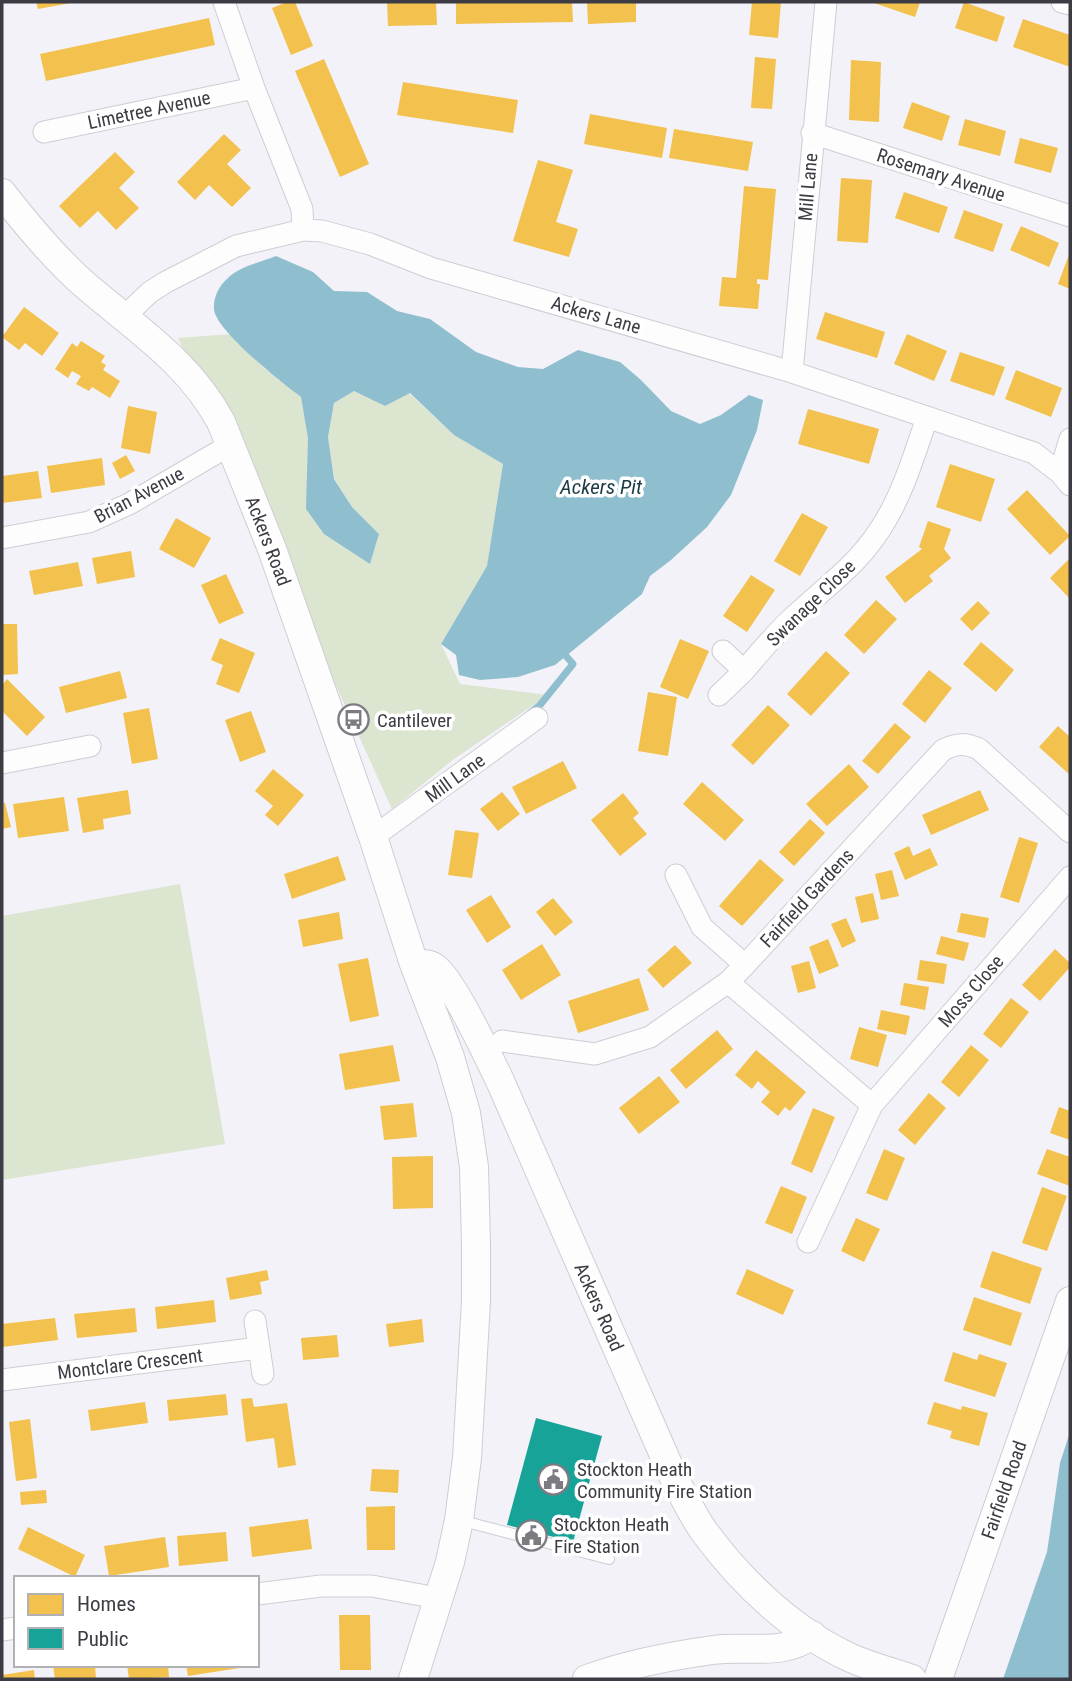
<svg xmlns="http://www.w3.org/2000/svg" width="1072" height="1681" viewBox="0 0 1072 1681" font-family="'Roboto Condensed',sans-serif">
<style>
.green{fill:#dbe5d0}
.water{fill:#8fbecf}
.homes{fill:#f2c14e}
.public{fill:#17a398}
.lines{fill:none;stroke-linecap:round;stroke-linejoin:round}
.stream{stroke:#8fbecf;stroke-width:7}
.lane-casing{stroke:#cecdd4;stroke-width:12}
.street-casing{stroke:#cecdd4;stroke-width:23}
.secondary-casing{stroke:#cecdd4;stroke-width:30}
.lane{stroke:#fdfdfe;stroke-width:10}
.street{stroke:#fdfdfe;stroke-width:21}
.secondary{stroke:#fdfdfe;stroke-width:28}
.labels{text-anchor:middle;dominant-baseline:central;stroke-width:7;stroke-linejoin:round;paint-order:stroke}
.street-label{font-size:19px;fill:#3d3b43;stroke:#fff}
.poi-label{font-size:19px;fill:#3d3b43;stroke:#fff;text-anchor:start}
.water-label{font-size:21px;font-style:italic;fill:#1b3b45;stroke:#fff}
</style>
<rect width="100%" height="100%" fill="#f3f2f8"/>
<path class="green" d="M231,334L264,368L301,397L309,437L307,509L370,564L379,534L352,507L334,478L328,437L334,403L354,391L385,406L409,393L454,435L503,464L487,566L441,644L460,684L548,695L454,759L392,809L178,338Z
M180,884L225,1144L2,1180V916Z"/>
<path class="water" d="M276,256L313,272L334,291L367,292L397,311L430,319L476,352L518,367L543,369L578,350L620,362L641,380L671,411L700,424L721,415L749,395L763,400L757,430L731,495L707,527L671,560L650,576L642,594L555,665L518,677L480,680L459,675L456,655L441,644L487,566L503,464L454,435L410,393L385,406L354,391L334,403L328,437L334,479L352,507L379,534L370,564L324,534L306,509L308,438L301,397C282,383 215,330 214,309C213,298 219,286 227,279C238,267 261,262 276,256Z
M1070,1432V1679H1003L1047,1552L1060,1463Z"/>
<path class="homes" d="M36,2H71V3L38,9Z
M287,2H295L313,46L291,55L272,8Z
M387,2H436L437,25L388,26Z
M456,2H572L573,22L456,24Z
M587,2H636V22L588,24Z
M752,2H781L778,38L749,35Z
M871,2H920L915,17Z
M964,2L1005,17L997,42L955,28Z
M209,18L215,45L46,81L40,54Z
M1023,19L1070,35V67L1013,47Z
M755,57L776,59L772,109L751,108Z
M324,59L369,164L340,177L295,71Z
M851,60L881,62L879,122L849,120Z
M403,82L518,100L513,133L397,115Z
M912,102L950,116L942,141L903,128Z
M590,114L667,128L662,158L584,144Z
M965,119L1006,131L1000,156L958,145Z
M674,129L753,142L748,171L669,158Z
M224,134L241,150L227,164L251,188L232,207L209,185L195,200L177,182Z
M1020,138L1058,148L1051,173L1014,163Z
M115,152L135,172L119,188L139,208L116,230L98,211L80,228L59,206Z
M538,160L573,170L556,222L578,229L569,257L513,241Z
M841,178L872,180L868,243L837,241Z
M744,186L776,189L768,280L757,279V284H760L758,309L719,306L722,277L736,278Z
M904,192L948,207L939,233L895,218Z
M964,210L1003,224L993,252L954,238Z
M1021,226L1059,243L1049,267L1010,250Z
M1070,252V289L1058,284Z
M24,307L59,333L42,356L25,343L19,350L2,337Z
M825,312L885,332L877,358L816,339Z
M907,334L947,351L934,381L894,364Z
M81,341L105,356L101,362L106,365L103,370L120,381L110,398L92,387L89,391L76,384L81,376L72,371L68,378L55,369L72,343L77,347Z
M960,352L1005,367L994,396L950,381Z
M1016,370L1062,388L1051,417L1005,399Z
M128,406L157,412L150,454L121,448Z
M808,409L879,429L869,464L798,444Z
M126,455L135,471L120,479L112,463Z
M102,458L105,485L51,493L47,466Z
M950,464L995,479L981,522L936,507Z
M38,471L42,498L2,503V476Z
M1027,490L1070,536L1050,555L1007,509Z
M802,513L828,527L800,576L774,561Z
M176,518L211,538L194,568L159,549Z
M928,521L951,529L944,549L951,558L929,576L933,581L905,603L885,577L922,549L919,547Z
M131,551L135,577L97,584L92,558Z
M1070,558V599L1050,578Z
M78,562L83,586L34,595L29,571Z
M226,574L244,613L219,624L201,585Z
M751,575L775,590L747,632L723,616Z
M876,600L897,619L864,654L844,635Z
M978,601L990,613L972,631L960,619Z
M2,624H17L18,674L2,675Z
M220,638L255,653L239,693L216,684L223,665L211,660Z
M680,639L709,651L688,699L660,687Z
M981,642L1014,670L996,692L963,664Z
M826,651L850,673L811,716L787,694Z
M929,670L952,688L925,723L902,704Z
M120,671L127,698L66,713L59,687Z
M7,679L45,717L27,736L2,711V685Z
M648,692L677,697L668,756L638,751Z
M768,705L790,725L753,765L731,745Z
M149,708L158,759L132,764L123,713Z
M251,711L266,752L240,762L225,720Z
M895,723L911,737L878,774L862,761Z
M1058,726L1070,737V775L1039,747Z
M563,761L577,788L526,814L512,787Z
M849,764L869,787L827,826L806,804Z
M273,769L304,795L278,826L265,815L273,806L255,791Z
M702,782L744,820L725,841L683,804Z
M128,790L131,814L103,819L104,829L83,833L77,798Z
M980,790L989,810L931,835L922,815Z
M502,792L520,814L498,831L480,809Z
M623,793L639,813L633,818L647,834L620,856L591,820Z
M64,797L69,831L18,838L13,804Z
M2,803H5L11,827L2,829Z
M810,819L825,833L794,866L779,852Z
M455,830L479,833L472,878L448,875Z
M1019,837L1038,843L1019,903L1000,897Z
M909,846L913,856L930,848L938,865L905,880L894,853Z
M338,856L346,880L292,899L284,874Z
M760,859L784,880L742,926L719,906Z
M892,870L899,896L881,900L875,874Z
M873,893L879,919L861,923L855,897Z
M491,895L511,927L487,943L466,910Z
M553,898L573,922L555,936L536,912Z
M339,912L343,939L303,947L298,920Z
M961,913L989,918L985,938L957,932Z
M846,918L856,941L842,948L831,924Z
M941,936L969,943L964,961L936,954Z
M828,939L839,966L819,974L809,947Z
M542,944L561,975L521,1000L502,970Z
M675,945L692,963L663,988L647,970Z
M1055,949L1070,963V967L1040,1001L1022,985Z
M368,958L379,1016L350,1022L338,964Z
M920,960L947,964L944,984L917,980Z
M809,961L816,988L798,993L791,966Z
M639,978L649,1010L578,1033L568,1001Z
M904,983L929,987L925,1010L900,1005Z
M1011,998L1029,1012L1001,1048L983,1034Z
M881,1010L910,1016L906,1035L877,1029Z
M859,1027L887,1035L878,1067L850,1059Z
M717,1030L733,1049L686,1089L670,1070Z
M393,1045L400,1081L345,1090L339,1054Z
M971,1045L989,1060L959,1097L941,1082Z
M756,1050L806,1092L790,1111L785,1107L778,1116L761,1102L770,1092L758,1081L752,1089L735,1075Z
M659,1076L680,1102L639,1134L619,1108Z
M929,1093L946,1108L915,1145L898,1130Z
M413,1103L417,1137L384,1140L380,1106Z
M1059,1107L1070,1111V1140L1050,1133Z
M813,1108L835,1117L812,1173L791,1164Z
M884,1149L905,1158L887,1201L866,1193Z
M1047,1149L1070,1157V1186L1037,1174Z
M433,1156V1208L393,1209L392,1157Z
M781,1186L807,1197L792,1234L765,1223Z
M1042,1187L1067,1196L1047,1251L1022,1243Z
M856,1218L880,1229L864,1262L841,1251Z
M992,1251L1042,1268L1030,1304L980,1287Z
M747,1269L794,1290L783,1315L736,1294Z
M267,1270L269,1280L260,1282L262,1294L230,1300L226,1278Z
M974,1297L1022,1313L1011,1346L963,1330Z
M214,1300L216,1322L157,1329L155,1307Z
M135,1308L137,1332L77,1338L74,1314Z
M55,1318L58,1340L2,1347V1324Z
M422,1319L424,1342L389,1347L386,1324Z
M337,1335L339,1357L303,1360L301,1338Z
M953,1352L977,1360L979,1354L1007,1363L995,1397L944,1381Z
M226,1394L228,1415L169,1421L167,1400Z
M252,1398L254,1407L287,1403L296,1465L278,1468L274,1438L246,1442L241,1399Z
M145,1402L148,1423L91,1431L88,1410Z
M934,1402L961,1410L962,1406L988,1413L979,1446L950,1438L952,1431L927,1424Z
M30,1419L37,1478L16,1481L9,1422Z
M372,1469L399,1470L398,1493L370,1491Z
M46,1490L47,1503L21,1505L20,1492Z
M395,1506V1550H367L366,1507Z
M308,1519L312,1549L252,1557L249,1527Z
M28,1527L85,1555L75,1577L18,1549Z
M226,1532L228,1561L179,1566L177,1536Z
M165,1537L169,1567L109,1576L104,1546Z
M339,1615H370L371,1670H340Z
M53,1665H95L96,1679H55Z
M127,1665H168L169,1677L129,1679Z
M186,1665H246V1667L188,1676Z
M34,1670L35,1679H2V1675Z"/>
<path class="public" d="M536,1418L602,1436L573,1542L507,1525Z"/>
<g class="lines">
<path class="stream" d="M530,713L540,705L573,664L566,656"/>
<defs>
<path id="lane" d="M459,1520L609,1559"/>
<path id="street" d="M224,2L254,88L302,209L303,230
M1062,2L1070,4
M44,132L254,88
M812,133L1070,216
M125,316L150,292L166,282L236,246L303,230L322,231L370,244L431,268L792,372L1034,453L1060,473L1070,485
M792,372L826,2
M1060,473L1070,439
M2,538L89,522L129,504L230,445
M744,671C759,653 774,635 791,619C828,584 861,564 887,518C905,487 915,452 927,418
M719,695L744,671L723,651
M2,763L90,746
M373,837L537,718
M676,875L702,927L745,965
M728,982L872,1105L1070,877
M502,1041L595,1054L650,1037L728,982L745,965L943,750C957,743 965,743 979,749L1070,832
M808,1242L872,1105
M255,1321L263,1374
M2,1380L259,1348
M257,1594L321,1586H372L437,1598
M2,1630L16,1628"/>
<path id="secondary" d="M2,193C27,225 54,258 85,285C135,328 189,362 221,422L272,549L373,837L414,964L450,1057L466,1113L474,1167L476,1245V1301L467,1458L459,1520L450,1562L413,1679
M414,964C422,964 429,963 435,968C452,979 490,1060 501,1083L674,1478C684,1496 693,1517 706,1534C743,1584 794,1632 851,1658C871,1667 892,1672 912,1679
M587,1679C628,1664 669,1656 713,1650C748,1645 782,1657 812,1635
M938,1679L1070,1301"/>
</defs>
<use href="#lane" class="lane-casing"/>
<use href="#street" class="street-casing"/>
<use href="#secondary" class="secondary-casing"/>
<use href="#lane" class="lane"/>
<use href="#street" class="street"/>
<use href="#secondary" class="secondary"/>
</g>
<defs>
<symbol id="bus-ring" viewBox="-11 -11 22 22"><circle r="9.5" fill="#fff" stroke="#7d7b82" stroke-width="1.5"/><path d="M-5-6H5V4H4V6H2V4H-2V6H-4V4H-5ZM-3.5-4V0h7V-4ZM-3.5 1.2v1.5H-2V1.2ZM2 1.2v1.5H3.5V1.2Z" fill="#7d7b82"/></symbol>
<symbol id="civic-ring" viewBox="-11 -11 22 22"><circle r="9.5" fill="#fff" stroke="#7d7b82" stroke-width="1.5"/><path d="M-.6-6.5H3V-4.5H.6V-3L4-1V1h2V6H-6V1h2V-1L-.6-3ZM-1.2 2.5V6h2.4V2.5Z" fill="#7d7b82"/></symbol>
</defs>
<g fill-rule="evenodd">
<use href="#bus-ring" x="336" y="702" width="35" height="35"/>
<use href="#civic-ring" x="536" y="1462" width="35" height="35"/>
<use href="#civic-ring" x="514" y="1518" width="35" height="35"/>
</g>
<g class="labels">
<g class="street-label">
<text transform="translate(149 110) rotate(-12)">Limetree Avenue</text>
<text transform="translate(941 175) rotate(18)">Rosemary Avenue</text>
<text transform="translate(808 187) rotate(-85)">Mill Lane</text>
<text transform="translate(596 315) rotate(16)">Ackers Lane</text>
<text transform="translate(139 495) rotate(-28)">Brian Avenue</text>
<text transform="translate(268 541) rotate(69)">Ackers Road</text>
<text transform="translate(811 603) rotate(-44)">Swanage Close</text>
<text transform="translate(455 778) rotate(-36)">Mill Lane</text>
<text transform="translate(807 898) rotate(-47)">Fairfield Gardens</text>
<text transform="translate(971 991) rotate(-49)">Moss Close</text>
<text transform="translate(599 1307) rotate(66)">Ackers Road</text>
<text transform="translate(130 1364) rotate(-7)">Montclare Crescent</text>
<text transform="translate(1004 1490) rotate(-71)">Fairfield Road</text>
</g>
<g class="poi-label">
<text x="377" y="720">Cantilever</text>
<text x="577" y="1469">Stockton Heath<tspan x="577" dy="22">Community Fire Station</tspan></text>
<text x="554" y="1524">Stockton Heath<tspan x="554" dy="22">Fire Station</tspan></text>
</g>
<g class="water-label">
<text x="601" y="487">Ackers Pit</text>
</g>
</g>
<rect width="1072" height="1681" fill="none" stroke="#3d3b43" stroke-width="7"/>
<rect x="14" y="1576" width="245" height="91" fill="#ffffff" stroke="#b1b1b4" stroke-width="2"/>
<rect x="28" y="1594" width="35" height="21" fill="#f2c14e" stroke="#b1b1b4" stroke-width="2"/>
<text x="77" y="1611" font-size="21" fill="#3d3b43">Homes</text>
<rect x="28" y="1628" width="35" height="21" fill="#17a398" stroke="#b1b1b4" stroke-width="2"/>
<text x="77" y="1646" font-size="21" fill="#3d3b43">Public</text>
</svg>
